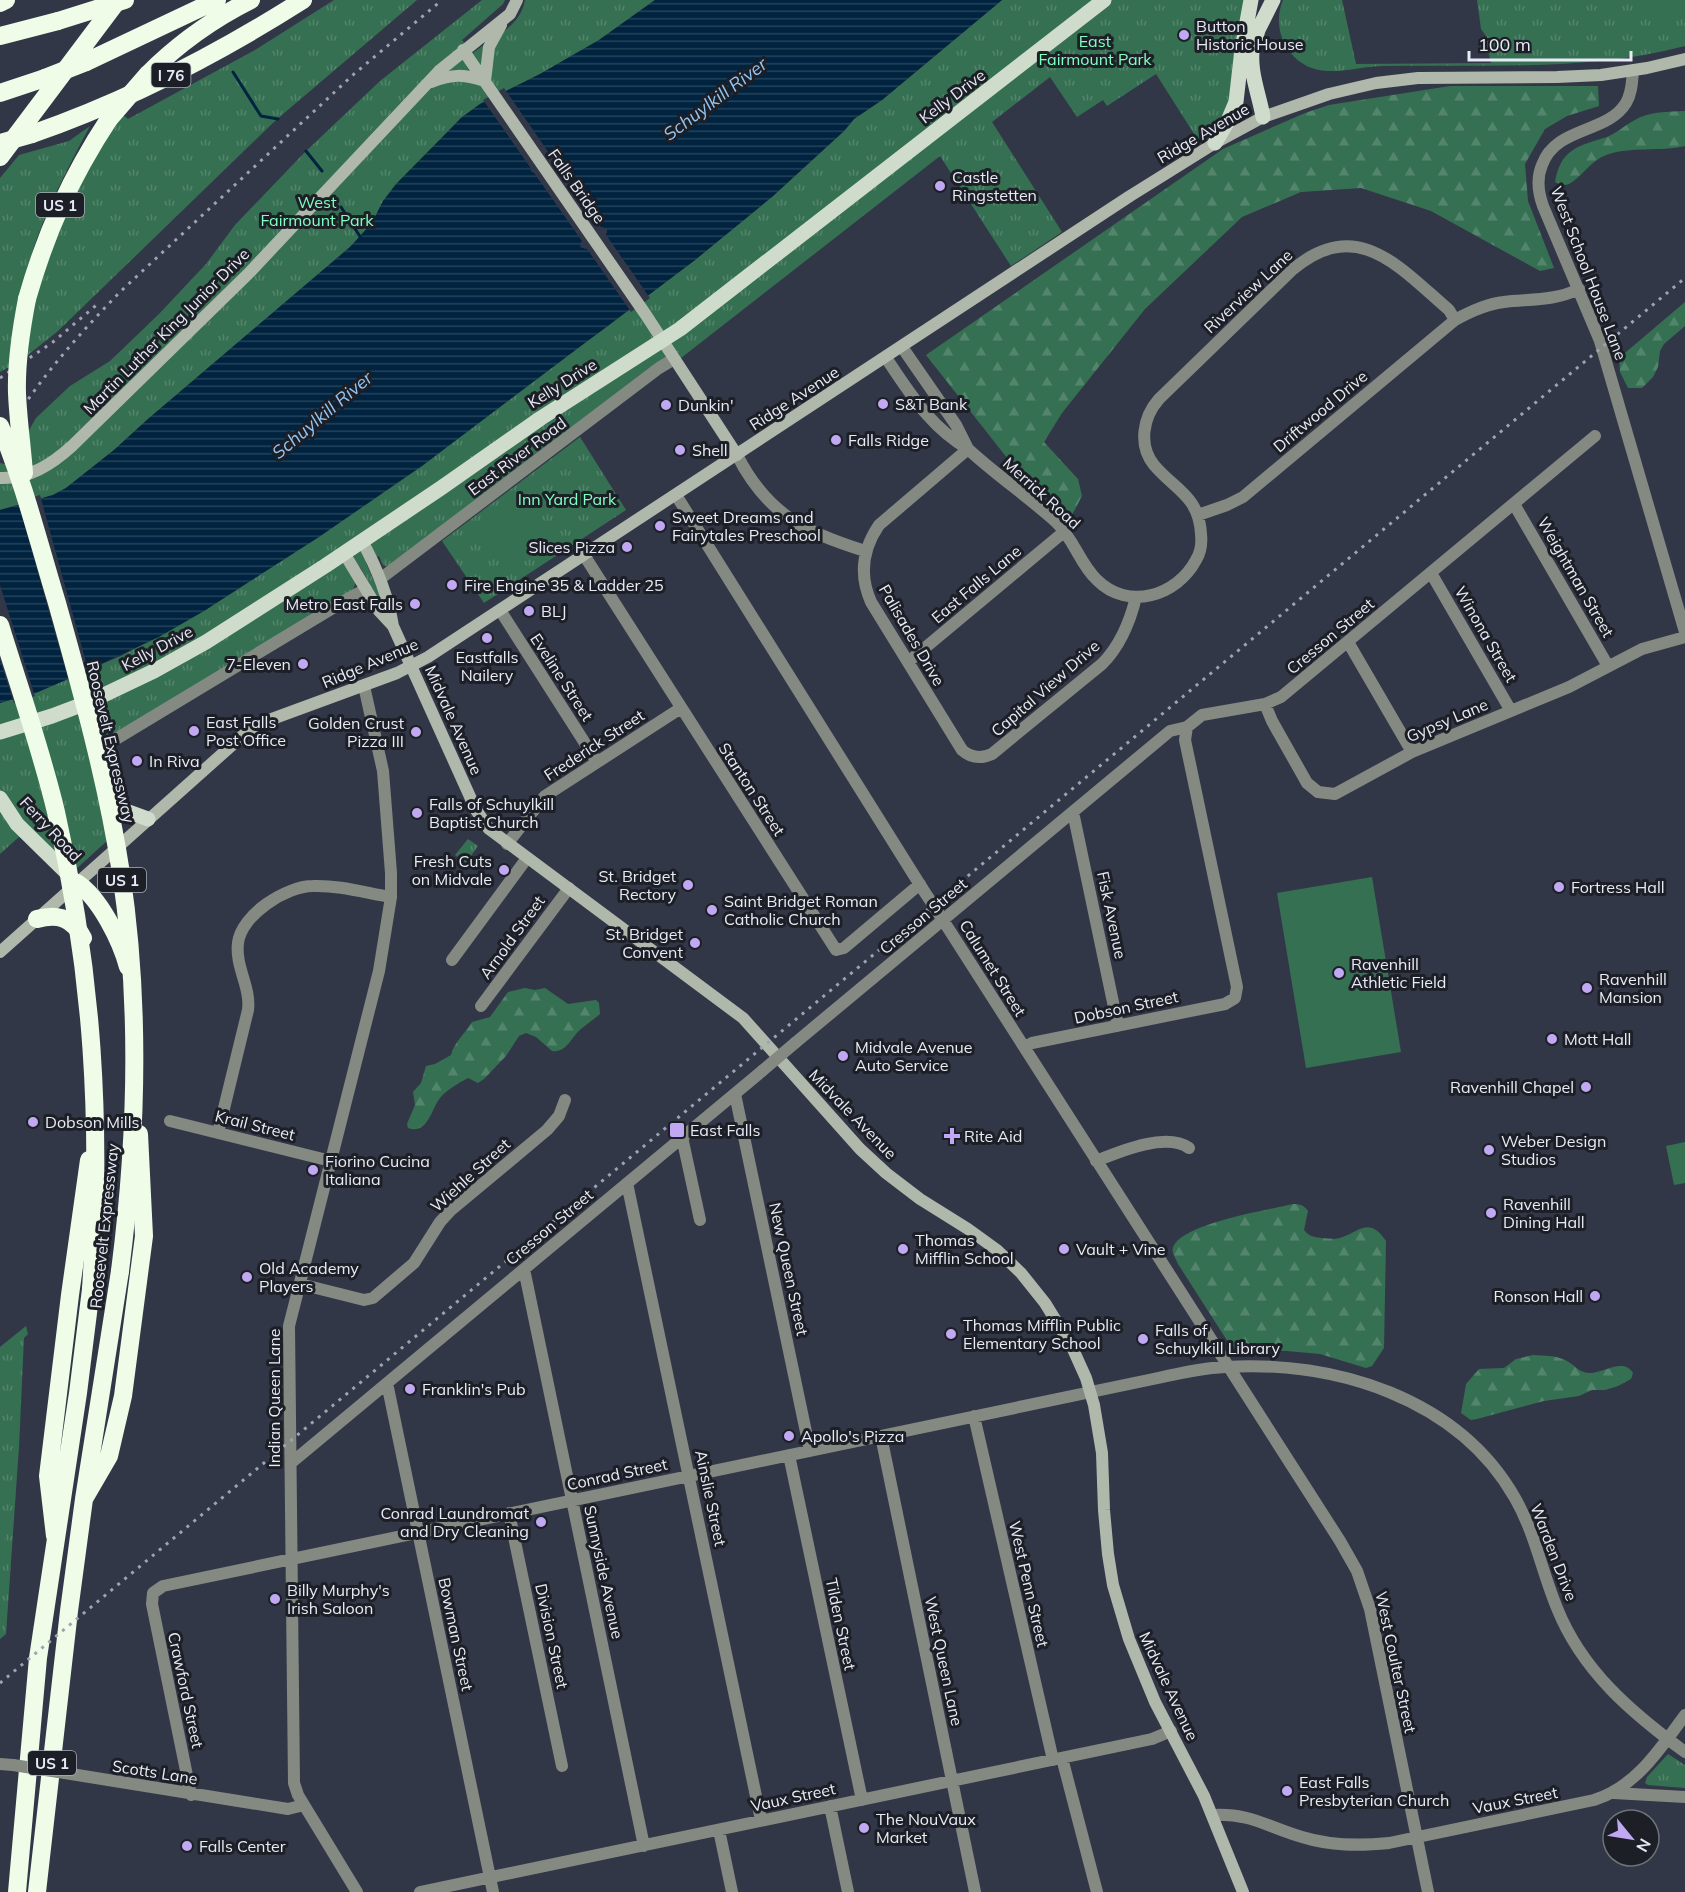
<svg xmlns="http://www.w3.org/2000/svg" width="1685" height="1892" viewBox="0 0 1685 1892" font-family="Mulish,sans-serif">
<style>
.forest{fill:url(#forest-firs)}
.park{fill:url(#park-tufts)}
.pitch{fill:#367053}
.water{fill:url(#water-rules);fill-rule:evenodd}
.pier{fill:#323748}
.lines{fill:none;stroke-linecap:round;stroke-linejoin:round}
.stream{stroke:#00233f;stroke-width:3}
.street{stroke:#848a82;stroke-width:12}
.secondary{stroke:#afb8ab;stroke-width:12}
.primary{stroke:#d0dccb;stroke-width:15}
.highway{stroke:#eefce8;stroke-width:18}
.rail{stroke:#9fa2b0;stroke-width:3;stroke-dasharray:3 6;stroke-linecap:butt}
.street-bridge{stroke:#848a82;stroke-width:12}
.highway-bridge{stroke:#eefce8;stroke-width:18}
.poi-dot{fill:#c1a8f3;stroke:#1d1f26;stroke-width:2}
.labels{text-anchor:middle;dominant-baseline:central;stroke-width:6;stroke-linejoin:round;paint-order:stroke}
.shield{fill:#1d1f26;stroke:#abaeb8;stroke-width:1.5}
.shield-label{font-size:15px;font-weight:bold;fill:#e8ebf6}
.poi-label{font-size:16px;fill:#e8ebf6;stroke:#1d1f26;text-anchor:start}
.park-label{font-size:16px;fill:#81ffc1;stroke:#1d1f26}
.street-label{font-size:16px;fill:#e8ebf6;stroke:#1d1f26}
.water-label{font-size:18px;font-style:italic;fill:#93c5f4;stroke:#1d1f26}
</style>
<defs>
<pattern id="forest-firs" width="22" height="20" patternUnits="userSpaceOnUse" patternTransform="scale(1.5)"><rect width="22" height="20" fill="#367053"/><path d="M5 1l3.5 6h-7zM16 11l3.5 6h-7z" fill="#53856c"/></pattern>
<pattern id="park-tufts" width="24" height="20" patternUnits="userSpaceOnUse" patternTransform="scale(1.5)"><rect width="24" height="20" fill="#367053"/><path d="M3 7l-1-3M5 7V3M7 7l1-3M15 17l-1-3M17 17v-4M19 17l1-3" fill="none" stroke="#53856c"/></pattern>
<pattern id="water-rules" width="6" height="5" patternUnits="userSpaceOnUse" patternTransform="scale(1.5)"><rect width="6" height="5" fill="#00233f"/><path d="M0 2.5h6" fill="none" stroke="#25435b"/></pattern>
</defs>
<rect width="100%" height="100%" fill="#323748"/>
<path class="forest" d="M1450,86H1598L1599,106L1567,116L1545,129L1525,164L1528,201L1554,268L1540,271L1431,211L1361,188L1301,192L1242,217L1145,309L1062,413L1044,442L1078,479L1082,496L1072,515L1015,468L926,355L1223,149L1305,113L1329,105Z
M1685,111V146C1659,152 1631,146 1606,155C1590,161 1581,178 1569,184C1564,186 1559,184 1555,182C1561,148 1579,146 1607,137C1617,133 1625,125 1635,120C1650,111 1668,112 1685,111Z
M1685,302V326L1664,344L1660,351L1658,367L1653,377L1642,388H1628L1620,372L1619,358Z
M525,988L535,990L545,988L568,1004L596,1000L599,1003L600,1014C594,1019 587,1024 581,1029C571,1037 567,1053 552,1051L536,1037L526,1033L519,1036L506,1056L484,1079L478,1083L468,1078C459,1083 446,1090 440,1098C431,1109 428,1135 408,1128L407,1124L415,1105L413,1092L421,1083L426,1066L435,1064L451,1055C454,1042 466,1033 472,1022L490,1017L508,992Z
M1293,1204C1300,1204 1304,1205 1308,1211L1304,1230C1309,1236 1313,1237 1321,1238C1325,1238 1331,1239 1335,1239C1357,1236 1367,1213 1386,1241L1384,1348L1372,1366L1366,1368L1320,1354L1287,1351L1242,1350L1235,1348L1228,1342L1178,1264C1176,1259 1171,1252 1173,1247C1183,1223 1269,1210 1293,1204Z
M1533,1355C1544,1356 1555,1355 1565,1360C1574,1364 1579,1373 1589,1373C1603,1374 1623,1357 1633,1373L1631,1379L1618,1386L1605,1390H1592L1579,1396L1544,1401L1477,1419L1471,1420L1461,1413L1466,1384L1479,1369L1504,1368L1516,1359Z"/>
<path class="park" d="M334,0H417L276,120L58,331L23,359L0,372V178L19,155L69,141L90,126C64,175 38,224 25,278L70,194L122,114L128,119L255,50Z
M482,0H505L503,4L462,40L473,53C493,36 520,28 525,0H655L599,40L540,74L480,104L461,118L383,201L372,223L350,247L148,419L114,450L66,488L53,495L0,510V463L9,465L36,418L70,386L110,361L159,314L206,264L235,225L304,153L380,81Z
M1002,0H1244L1233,62L1232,97L1218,125L1198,140L1156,74L1107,106L1103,100L1077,117L1050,77L992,122L1062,232L1011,266L940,156L681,358L677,352L387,567L383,565L379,556L366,563L384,604L381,605L360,567L353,574L356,582L353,590L92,747L107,841L76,869L29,828L0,854V703L38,692L123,655L204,611L604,329L695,260L773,196L844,131L854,119L882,100Z
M1283,0H1342L1356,64L1491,63L1489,54L1480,51L1488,39L1481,29L1477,0H1685V46C1587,72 1485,64 1384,66C1360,66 1335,76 1312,68C1284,58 1272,26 1283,0Z
M580,437L626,510L484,603L442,541Z
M468,839L478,846L466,863L455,855Z
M26,1326L28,1334L24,1338L19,1447L6,1634L0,1639V1347Z
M1668,1754L1685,1765V1788L1648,1785L1645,1783L1647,1777Z"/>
<path class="pitch" d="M1642,0H1685V14L1684,13L1678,18L1679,19L1665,29Z
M520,503L543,538L502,565L479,531Z
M1372,877L1401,1052L1306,1068L1277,893Z
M1685,1142V1183L1674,1185L1666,1146Z
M0,1527L5,1531L0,1615Z"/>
<path class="water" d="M655,0H1002L882,100L854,119L844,131L773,196L695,260L422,466L319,537L204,611L159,637L75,676L38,692L0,703V510L53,495L66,488L114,450L148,419L350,247L372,223L383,201L396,184L461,118L480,104L540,74L599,40ZM552,151L557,153V158L536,173L531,172V166ZM602,227L607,229V233L586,249L580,247L581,242Z"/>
<path class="pier" d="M504,88L551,156L533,170L552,157L603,230L584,244L483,100Z
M604,232L650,298L631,312L585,246Z
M40,495L89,673L69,682L18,502Z
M0,585L35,696L14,703L0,660Z"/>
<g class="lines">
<path class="stream" d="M233,72L261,116L278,119
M306,151L322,171
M341,207L361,238"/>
<path class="street" d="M1633,71C1632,81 1632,93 1626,103C1607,134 1556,126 1542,165C1536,179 1538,192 1543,206L1600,341L1685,632
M902,347L956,425L967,447
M886,358C911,394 929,426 968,449C995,474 1027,496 1055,521C1075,540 1079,563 1097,580C1128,611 1177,596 1196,560C1201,552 1202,543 1201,534C1199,496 1175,490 1154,465C1138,445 1143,417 1159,399L1292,270C1357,215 1399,267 1449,310L1455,320
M968,449L879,525C862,550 859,575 871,602L962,750C971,758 981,759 992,754L1102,664C1121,645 1130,622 1136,597
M737,455C767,514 804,532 865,551
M676,495L922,888
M1514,504L1608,666
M1198,515L1227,505L1243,497L1455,320C1471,311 1486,304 1504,302C1530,299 1555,301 1579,289
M584,555L836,950L844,948L920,884
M1431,573L1511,711
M380,579L659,368L674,359
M500,610L597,762
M1348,642L1412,752
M908,662L1065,531
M1265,704L1272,721L1307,783L1318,792L1335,794L1412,752L1569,687L1642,649L1685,637
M101,754L111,742L351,597L366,589
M1073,812L1118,1026
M507,844L545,796L681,708
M941,917L1340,1541L1357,1571L1370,1609L1428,1892
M452,960L527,858
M481,1006L569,888
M795,1043L1170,731L1187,727L1202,715L1265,704L1281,697L1595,436
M1024,1047L1032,1043L1225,1004L1235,998L1237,987L1185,740L1187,727
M735,1094L810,1451
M170,1121L331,1161
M218,1133L248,1010C251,987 235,967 238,943C241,915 286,886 313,886C339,885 366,893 391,897
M682,1137L700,1220
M1096,1161C1121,1151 1166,1132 1189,1148
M627,1183L761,1820
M524,1269L644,1846
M300,1284L364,1300L373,1298L414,1263L440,1222L450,1211L547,1130L559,1116L565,1100
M387,1383L493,1892
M974,1416L1053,1760
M881,1436L975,1892
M789,1455L862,1800
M291,1463L762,1071
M509,1513L562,1766
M1062,1758L1097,1892
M0,1764L13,1765
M65,1773L288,1809L304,1805
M1614,1793L1685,1797
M191,1795L152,1604L153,1593L163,1586L1158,1378C1180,1373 1203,1368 1225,1367C1335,1360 1458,1398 1515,1498C1535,1533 1542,1572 1557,1608C1582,1671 1632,1713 1685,1752
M830,1806L848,1892
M1213,1815C1251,1813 1267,1827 1302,1837C1331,1846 1359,1846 1389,1843L1594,1800C1636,1787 1660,1749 1685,1715
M719,1830L732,1892
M357,1892L298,1795L294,1783L289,1326L379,971L391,897V873L383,771L364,686
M420,1892L1152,1739L1171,1731"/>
<path class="secondary" d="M463,50L646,315L737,455
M485,81L489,47L501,25
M431,82C453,74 462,74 485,81
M0,478C29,479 51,465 72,446L248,274L439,71L510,14L517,0
M362,541C377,568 388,596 393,626L476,810L489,829L743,1018L860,1149L886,1173L920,1199L968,1229L997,1250L1021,1273L1045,1303L1072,1347L1086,1378L1094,1405L1102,1453L1104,1510L1108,1554L1113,1585L1129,1639L1155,1702L1204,1796L1243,1892
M344,553L379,611L393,626
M0,952L249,730L261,723L397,673L428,657L1130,196L1215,143L1263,117L1329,94L1376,83L1418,78L1557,77L1601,75L1647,68L1685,59"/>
<path class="primary" d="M1253,44C1248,70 1259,93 1263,117
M1252,50L1258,30L1273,0
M1215,143L1228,121L1236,102L1242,49L1251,0
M0,732L52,716L89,702L154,671L206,642L325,566L441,488L541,418L680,329L1104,0
M0,798L17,824L72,878
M108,800L126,811L148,819"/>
<path class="highway" d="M0,3L6,0
M0,36L58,21
M86,62L217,0
M148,74C178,44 213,19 251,0
M0,93L45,78
M32,134C127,101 218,54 303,0
M0,157L118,0
M27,299C46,232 71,177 109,119
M77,883C100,898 121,941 128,967
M37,919C58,913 73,918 83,938
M84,1499L109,1456L123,1396L144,1236L139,1134
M55,1536L48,1476L70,1295L89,1160
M17,1892L38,1658L78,1393L91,1289
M37,1892L69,1611L84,1499L120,1271"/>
<path class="rail" d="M0,378L53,342L100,302
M0,445C6,429 17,415 27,401C55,361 87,326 121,291L354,74L442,0
M0,1683L1685,278"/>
<path class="street-bridge" d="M922,888L941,917
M762,1071L795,1043
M13,1765L65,1773"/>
<path class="highway-bridge" d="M58,21L125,0
M45,78L86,62
M109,119L148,74
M0,143L32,134
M0,426C24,483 39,544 57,603C82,692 107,782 121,873C141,1005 137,1139 120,1271
M24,473C22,446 18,419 17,393C16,361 21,330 27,299
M0,625C19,687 41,749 56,812C93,974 102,1123 91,1289"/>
</g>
<g class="poi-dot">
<circle cx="1184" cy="35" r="6"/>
<circle cx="940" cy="186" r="6"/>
<circle cx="883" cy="404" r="6"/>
<circle cx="666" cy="405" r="6"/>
<circle cx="836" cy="440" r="6"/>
<circle cx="680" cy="450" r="6"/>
<circle cx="660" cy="526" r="6"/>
<circle cx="627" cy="547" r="6"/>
<circle cx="452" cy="585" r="6"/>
<circle cx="415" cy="604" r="6"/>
<circle cx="529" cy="611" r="6"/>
<circle cx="487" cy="638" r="6"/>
<circle cx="303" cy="664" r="6"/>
<circle cx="194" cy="731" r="6"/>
<circle cx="416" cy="732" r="6"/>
<circle cx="137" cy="761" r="6"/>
<circle cx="417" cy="813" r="6"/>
<circle cx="504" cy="870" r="6"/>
<circle cx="688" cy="885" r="6"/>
<circle cx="1559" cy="887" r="6"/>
<circle cx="712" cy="910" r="6"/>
<circle cx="695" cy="943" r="6"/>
<circle cx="1339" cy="973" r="6"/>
<circle cx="1587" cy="988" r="6"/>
<circle cx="1552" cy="1039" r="6"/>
<circle cx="843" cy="1056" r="6"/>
<circle cx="1586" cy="1087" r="6"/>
<circle cx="33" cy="1122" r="6"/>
<rect x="669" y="1122" width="16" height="16" rx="3"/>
<path d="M949 1127h6v6h6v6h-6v6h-6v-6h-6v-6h6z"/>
<circle cx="1489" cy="1150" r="6"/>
<circle cx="313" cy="1170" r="6"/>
<circle cx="1491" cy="1213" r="6"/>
<circle cx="903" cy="1249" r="6"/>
<circle cx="1064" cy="1249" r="6"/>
<circle cx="247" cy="1277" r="6"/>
<circle cx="1595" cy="1296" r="6"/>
<circle cx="951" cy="1334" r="6"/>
<circle cx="1143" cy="1339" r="6"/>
<circle cx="410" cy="1389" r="6"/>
<circle cx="789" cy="1436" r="6"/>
<circle cx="541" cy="1522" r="6"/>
<circle cx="275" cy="1599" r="6"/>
<circle cx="1287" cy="1791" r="6"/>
<circle cx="864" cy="1828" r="6"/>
<circle cx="187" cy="1846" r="6"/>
</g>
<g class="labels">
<g class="shield">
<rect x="151.5" y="63" width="39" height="24" rx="4.5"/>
<rect x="36" y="193" width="48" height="24" rx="4.5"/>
<rect x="98" y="868" width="48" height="24" rx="4.5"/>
<rect x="28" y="1751" width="48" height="24" rx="4.5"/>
</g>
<g class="shield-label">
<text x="171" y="75">I 76</text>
<text x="60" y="205">US 1</text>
<text x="122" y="880">US 1</text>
<text x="52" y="1763">US 1</text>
</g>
<g class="poi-label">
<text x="1196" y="26">Button<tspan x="1196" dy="18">Historic House</tspan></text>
<text x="952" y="177">Castle<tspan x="952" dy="18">Ringstetten</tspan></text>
<text x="895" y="404">S&amp;T Bank</text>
<text x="678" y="405">Dunkin'</text>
<text x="848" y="440">Falls Ridge</text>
<text x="692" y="450">Shell</text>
<text x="672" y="517">Sweet Dreams and<tspan x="672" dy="18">Fairytales Preschool</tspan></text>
<text x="615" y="547" text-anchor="end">Slices Pizza</text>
<text x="464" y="585">Fire Engine 35 &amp; Ladder 25</text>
<text x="403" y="604" text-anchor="end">Metro East Falls</text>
<text x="541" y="611">BLJ</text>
<text x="487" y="657" text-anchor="middle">Eastfalls<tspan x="487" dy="18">Nailery</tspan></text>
<text x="291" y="664" text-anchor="end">7-Eleven</text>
<text x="206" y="722">East Falls<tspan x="206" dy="18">Post Office</tspan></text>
<text x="404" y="723" text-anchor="end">Golden Crust<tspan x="404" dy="18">Pizza III</tspan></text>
<text x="149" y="761">In Riva</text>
<text x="429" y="804">Falls of Schuylkill<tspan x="429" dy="18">Baptist Church</tspan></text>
<text x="492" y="861" text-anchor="end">Fresh Cuts<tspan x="492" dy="18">on Midvale</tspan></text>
<text x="676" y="876" text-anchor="end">St. Bridget<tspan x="676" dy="18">Rectory</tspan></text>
<text x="1571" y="887">Fortress Hall</text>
<text x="724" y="901">Saint Bridget Roman<tspan x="724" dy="18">Catholic Church</tspan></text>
<text x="683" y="934" text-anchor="end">St. Bridget<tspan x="683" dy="18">Convent</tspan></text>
<text x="1351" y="964">Ravenhill<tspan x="1351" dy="18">Athletic Field</tspan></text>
<text x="1599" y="979">Ravenhill<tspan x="1599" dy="18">Mansion</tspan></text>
<text x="1564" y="1039">Mott Hall</text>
<text x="855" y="1047">Midvale Avenue<tspan x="855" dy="18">Auto Service</tspan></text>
<text x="1574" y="1087" text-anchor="end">Ravenhill Chapel</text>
<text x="45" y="1122">Dobson Mills</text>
<text x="690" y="1130">East Falls</text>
<text x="964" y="1136">Rite Aid</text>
<text x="1501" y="1141">Weber Design<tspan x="1501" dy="18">Studios</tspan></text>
<text x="325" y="1161">Fiorino Cucina<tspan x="325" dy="18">Italiana</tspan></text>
<text x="1503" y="1204">Ravenhill<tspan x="1503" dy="18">Dining Hall</tspan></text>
<text x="915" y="1240">Thomas<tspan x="915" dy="18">Mifflin School</tspan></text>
<text x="1076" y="1249">Vault + Vine</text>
<text x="259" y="1268">Old Academy<tspan x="259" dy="18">Players</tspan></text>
<text x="1583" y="1296" text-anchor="end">Ronson Hall</text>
<text x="963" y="1325">Thomas Mifflin Public<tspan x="963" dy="18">Elementary School</tspan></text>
<text x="1155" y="1330">Falls of<tspan x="1155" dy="18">Schuylkill Library</tspan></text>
<text x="422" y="1389">Franklin's Pub</text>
<text x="801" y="1436">Apollo's Pizza</text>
<text x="529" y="1513" text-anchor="end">Conrad Laundromat<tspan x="529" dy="18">and Dry Cleaning</tspan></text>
<text x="287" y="1590">Billy Murphy's<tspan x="287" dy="18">Irish Saloon</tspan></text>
<text x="1299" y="1782">East Falls<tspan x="1299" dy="18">Presbyterian Church</tspan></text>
<text x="876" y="1819">The NouVaux<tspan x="876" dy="18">Market</tspan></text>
<text x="199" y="1846">Falls Center</text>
</g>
<g class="park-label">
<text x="1095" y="41">East<tspan x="1095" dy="18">Fairmount Park</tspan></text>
<text x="317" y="202">West<tspan x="317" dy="18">Fairmount Park</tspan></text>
<text x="567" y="499">Inn Yard Park</text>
</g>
<g class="street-label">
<text transform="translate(952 96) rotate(-37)">Kelly Drive</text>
<text transform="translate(1203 133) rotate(-30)">Ridge Avenue</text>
<text transform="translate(577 186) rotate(55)">Falls Bridge</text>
<text transform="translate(1589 273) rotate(69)">West School House Lane</text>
<text transform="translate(1248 291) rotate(-43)">Riverview Lane</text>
<text transform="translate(166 331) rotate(-45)">Martin Luther King Junior Drive</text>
<text transform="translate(562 383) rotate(-32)">Kelly Drive</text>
<text transform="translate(794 398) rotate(-33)">Ridge Avenue</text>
<text transform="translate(1320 411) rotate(-40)">Driftwood Drive</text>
<text transform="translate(517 456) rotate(-37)">East River Road</text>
<text transform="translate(1042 493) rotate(42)">Merrick Road</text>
<text transform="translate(1576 577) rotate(60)">Weightman Street</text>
<text transform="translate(976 584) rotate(-40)">East Falls Lane</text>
<text transform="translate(1486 634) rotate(60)">Winona Street</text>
<text transform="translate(912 635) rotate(60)">Palisades Drive</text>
<text transform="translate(1330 636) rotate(-40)">Cresson Street</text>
<text transform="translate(157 648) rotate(-28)">Kelly Drive</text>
<text transform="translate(370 663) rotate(-23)">Ridge Avenue</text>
<text transform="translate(562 677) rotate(57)">Eveline Street</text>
<text transform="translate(1045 688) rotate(-41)">Capital View Drive</text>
<text transform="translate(454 720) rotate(66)">Midvale Avenue</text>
<text transform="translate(1447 720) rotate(-23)">Gypsy Lane</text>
<text transform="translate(111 742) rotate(77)">Roosevelt Expressway</text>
<text transform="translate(594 745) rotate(-33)">Frederick Street</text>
<text transform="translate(752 789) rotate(57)">Stanton Street</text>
<text transform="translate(51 829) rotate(47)">Ferry Road</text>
<text transform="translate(1112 915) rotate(78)">Fisk Avenue</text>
<text transform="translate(923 916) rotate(-40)">Cresson Street</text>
<text transform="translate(512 937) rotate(-54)">Arnold Street</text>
<text transform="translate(993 968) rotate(58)">Calumet Street</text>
<text transform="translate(1126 1007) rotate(-12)">Dobson Street</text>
<text transform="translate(853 1114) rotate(46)">Midvale Avenue</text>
<text transform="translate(255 1125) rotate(14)">Krail Street</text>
<text transform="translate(470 1175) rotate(-42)">Wiehle Street</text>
<text transform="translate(104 1226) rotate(-84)">Roosevelt Expressway</text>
<text transform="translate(549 1227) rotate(-40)">Cresson Street</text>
<text transform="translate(789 1269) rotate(78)">New Queen Street</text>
<text transform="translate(274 1398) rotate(-90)">Indian Queen Lane</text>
<text transform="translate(617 1474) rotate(-12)">Conrad Street</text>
<text transform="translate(711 1498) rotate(78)">Ainslie Street</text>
<text transform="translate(1554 1552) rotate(69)">Warden Drive</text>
<text transform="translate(604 1572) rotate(78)">Sunnyside Avenue</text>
<text transform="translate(1029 1584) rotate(77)">West Penn Street</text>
<text transform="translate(841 1624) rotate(78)">Tilden Street</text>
<text transform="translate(456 1634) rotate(78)">Bowman Street</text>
<text transform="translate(552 1636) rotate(78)">Division Street</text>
<text transform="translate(944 1661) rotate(78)">West Queen Lane</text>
<text transform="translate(1396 1662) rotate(78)">West Coulter Street</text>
<text transform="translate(1169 1686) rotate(65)">Midvale Avenue</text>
<text transform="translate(186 1690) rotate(78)">Crawford Street</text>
<text transform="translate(155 1772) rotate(9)">Scotts Lane</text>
<text transform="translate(793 1797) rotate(-12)">Vaux Street</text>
<text transform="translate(1515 1800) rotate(-11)">Vaux Street</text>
</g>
<g class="water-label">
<text transform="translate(715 99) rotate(-37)">Schuylkill River</text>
<text transform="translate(322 415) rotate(-40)">Schuylkill River</text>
</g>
</g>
<g transform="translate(1631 1838) rotate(120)"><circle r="28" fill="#1d1f26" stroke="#6e7179" stroke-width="1.5"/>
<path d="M0-4.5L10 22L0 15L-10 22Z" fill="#c1a8f3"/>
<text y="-9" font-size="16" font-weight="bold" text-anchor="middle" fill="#e8ebf6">N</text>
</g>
<path d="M1469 51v9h162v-9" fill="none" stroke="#e8ebf6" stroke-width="3"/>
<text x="1478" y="51" font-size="18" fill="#e8ebf6" stroke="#1d1f26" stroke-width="4.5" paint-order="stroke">100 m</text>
</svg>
